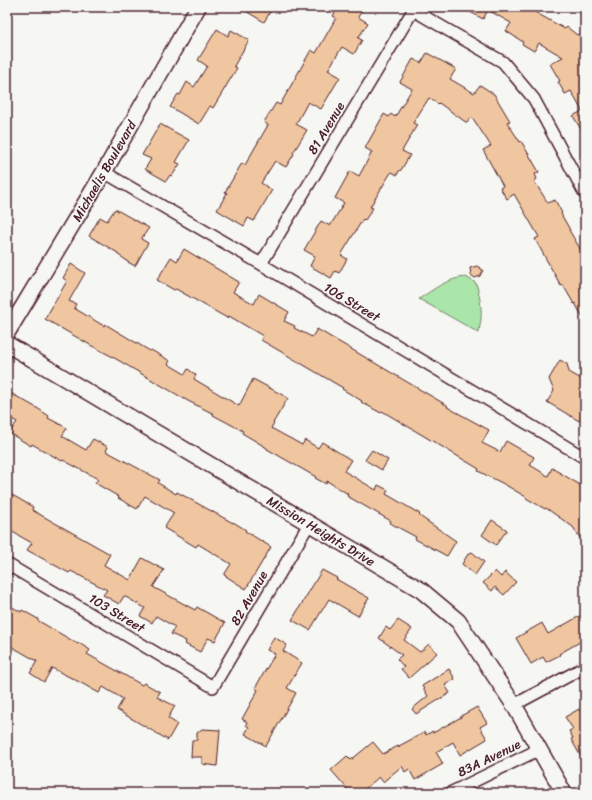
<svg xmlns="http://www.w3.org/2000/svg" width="592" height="800" viewBox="0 0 592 800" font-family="Sriracha,sans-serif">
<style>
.green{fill:#aae5aa;stroke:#7a826a}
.building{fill:#efc69f;stroke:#4a1f2b}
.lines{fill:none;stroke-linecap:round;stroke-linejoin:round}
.street-casing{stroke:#4a1f2b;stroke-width:14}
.secondary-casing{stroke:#4a1f2b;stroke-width:18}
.street{stroke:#f6f6f2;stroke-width:11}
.secondary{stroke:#f6f6f2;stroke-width:15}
.labels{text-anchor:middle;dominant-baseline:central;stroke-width:3;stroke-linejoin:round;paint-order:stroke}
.street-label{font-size:13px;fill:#4a1f2b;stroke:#f6f6f2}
</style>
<rect width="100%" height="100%" fill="#f6f6f2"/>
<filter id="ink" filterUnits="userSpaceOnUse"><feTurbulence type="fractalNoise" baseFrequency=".025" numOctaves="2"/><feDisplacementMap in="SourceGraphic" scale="8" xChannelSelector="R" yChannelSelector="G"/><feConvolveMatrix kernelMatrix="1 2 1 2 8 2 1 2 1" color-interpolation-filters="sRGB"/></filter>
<g filter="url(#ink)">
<path class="green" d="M466,277L476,283C479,293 482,306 481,318C481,323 479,328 479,333L419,299C434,289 448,278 466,277Z"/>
<path class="building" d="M239,7H273L264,22Z
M338,7H364L358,17L368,23L358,38L362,40L354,54L342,47L328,70L340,77L321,109L308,102L296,124L307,130L293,153L294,154L286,167L275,161L261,183L272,190L254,221L248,218L244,226L217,210L227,193L225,192L242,163L245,165L268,125L264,122L276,103L280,105L311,50L316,53L336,18L333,16Z
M461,7H536L533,11L565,29L567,27L577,35L579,34L585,46V136L573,116L582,111L571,91L565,94L558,82L560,81L550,64L563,57L539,43L534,51L522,44L523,42L506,31L511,23L488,10L483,19Z
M217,29L228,36L231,30L249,40L234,66L237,68L213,108L210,106L199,124L170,107L178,94L180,95L187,82L194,87L207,66L198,60Z
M427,53L456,69L450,79L474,93L480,85L494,94L510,121L507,122L520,142L521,141L539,172L535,174L537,179L534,181L548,203L555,200L562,213L561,214L570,230H569L585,257V322L575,303L574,304L563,285L561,286L535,239L539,237L514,194L507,199L500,188L503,186L483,150L491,146L472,117L467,123L439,103L438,104L429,98L413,123L417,125L402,151L410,155L401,170L399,171L397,175L392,172L390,174L370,207L373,208L365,220L363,219L341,255L347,259L339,273L335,271L331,278L310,266L315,256L304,250L321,221L330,226L344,203L335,198L350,171L359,176L372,152L365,148L384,114L389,117L391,114L395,117L412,89L400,82L413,59L421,63Z
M160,124L189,140L176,162L180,164L172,176L170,175L166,181L145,169L151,159L142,155Z
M115,209L149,228L141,239L148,243L135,266L126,261V260L117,254L118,253L89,236L100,217L107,221Z
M184,249L239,282L233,292L254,304L259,294L289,312L284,321L295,326L294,328L312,337L317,329L448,406L447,407L489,430L482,443L500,452L506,441L534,457L530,465L548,476L552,468L585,488V546L573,527L546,508L545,509L526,498V497L504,484L478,471L479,469L444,448L382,411L381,413L361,402L362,401L342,389L343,388L261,340L263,336L229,316L227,318L176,289L174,290L157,280L171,257L177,261Z
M71,264L85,273L69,301L76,304L74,308L104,326L105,324L150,351L151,350L170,361L168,364L185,374L188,369L196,375L194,379L239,406L253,379L288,398L273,423H274L271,428L302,445L305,440L318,448L322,442L351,460L344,471L376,490L378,485L388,490L386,494L420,514L419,515L421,517L456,541L447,556L415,539L416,537L390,523L391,521L347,496L348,494L327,481L326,484L315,478L316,477L267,449V448L242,433L243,431L213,415L214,414L188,401L111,356L92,346L45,319L67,281L63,278Z
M477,266L483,270L480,276L475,278L471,275L470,268Z
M560,360L567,364L569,372L585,381V411L579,421L547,402L554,391L549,379Z
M7,391L37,408L49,416L48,418L67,428L62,436L86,450L93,439L108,447L106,451L160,480L158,483L176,494L177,492L233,523V522L246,530L245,531L271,547L246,589L224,575L231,564L198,544L196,547L164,528L174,513L145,496L137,509L118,498L119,497L95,483L98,479L63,460L62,461L32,444L31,446L9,433L17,422L7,416Z
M372,450L388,460L382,470L365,460Z
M7,492L33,507L32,510L110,554L104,565L130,580L142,558L164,570L153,587L195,610L197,607L225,623L215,641L208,638L200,652L185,644L186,641L171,634L175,627L156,616L152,623L140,616L145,608L124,596L119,604L103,595L107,590L71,571L69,573L27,550L32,543L7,529Z
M492,520L507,530L496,545L482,535Z
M472,552L484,562L475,575L462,564L468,554Z
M322,570L337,578L336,579L369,598L358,616L329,599L310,630L292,620Z
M495,571L501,577L505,572L516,582L504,595L495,587L492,591L483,583Z
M7,604L21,612L22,610L38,619L37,620L78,644L79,643L90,650L87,654L142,685L144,683L160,692L157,697L175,706L168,718L177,724L168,740L117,710L123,699L103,687L99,693L83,684L52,668L44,682L30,673L37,661L7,644Z
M585,613V639L559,654L560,655L546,662L543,657L531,664L516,638L542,623L548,634Z
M398,620L412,629L404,640L420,652L429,644L437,653L409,678L401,669L404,667L397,659L402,655L379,638L386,627L390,630Z
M274,637L287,645L283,651L302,663L287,688L296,693L266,746L245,734L249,727L246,725L247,722L242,719L258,690L255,688L275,654L267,650Z
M449,669L455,679L445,685L450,693L416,714L412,709L428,696L422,686Z
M477,707L487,723L480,727L487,739L460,755L453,742L436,752L443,764L415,780L409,769L405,772L402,766L383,782L379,777L360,793H351L331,770L347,756L351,760L373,742L383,754L398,746L399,748V746L425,732L426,735L433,731V733L461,717V716Z
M579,709L585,719V764L571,739L573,738L569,731L573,729L565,717Z
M202,729L220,730L217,766L202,764V757H191L192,740H197V733Z"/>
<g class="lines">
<defs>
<path id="street" d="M413,10L503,62L534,99L585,194
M104,172L261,264L585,458
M261,264L415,7
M7,564L213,687L309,524
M514,705L585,667
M450,793L540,749"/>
<path id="secondary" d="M7,333L104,172L198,7
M7,344L421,590L458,621L514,705L564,793"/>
</defs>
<use href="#street" class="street-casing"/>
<use href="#secondary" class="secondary-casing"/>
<use href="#street" class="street"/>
<use href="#secondary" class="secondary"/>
</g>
</g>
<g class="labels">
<g class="street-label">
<text transform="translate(326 128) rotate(-59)">81 Avenue</text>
<text transform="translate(104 171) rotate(-60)">Michaelis Boulevard</text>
<text transform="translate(352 302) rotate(31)">106 Street</text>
<text transform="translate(321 531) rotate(31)">Mission Heights Drive</text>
<text transform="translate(249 598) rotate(-60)">82 Avenue</text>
<text transform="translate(117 613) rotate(31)">103 Street</text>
<text transform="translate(489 758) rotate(-26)">83A Avenue</text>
</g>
</g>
<rect width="592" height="800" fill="none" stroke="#f6f6f2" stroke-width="24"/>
<rect x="12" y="12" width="568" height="776" fill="none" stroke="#4a1f2b" stroke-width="1.5" filter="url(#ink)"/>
</svg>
